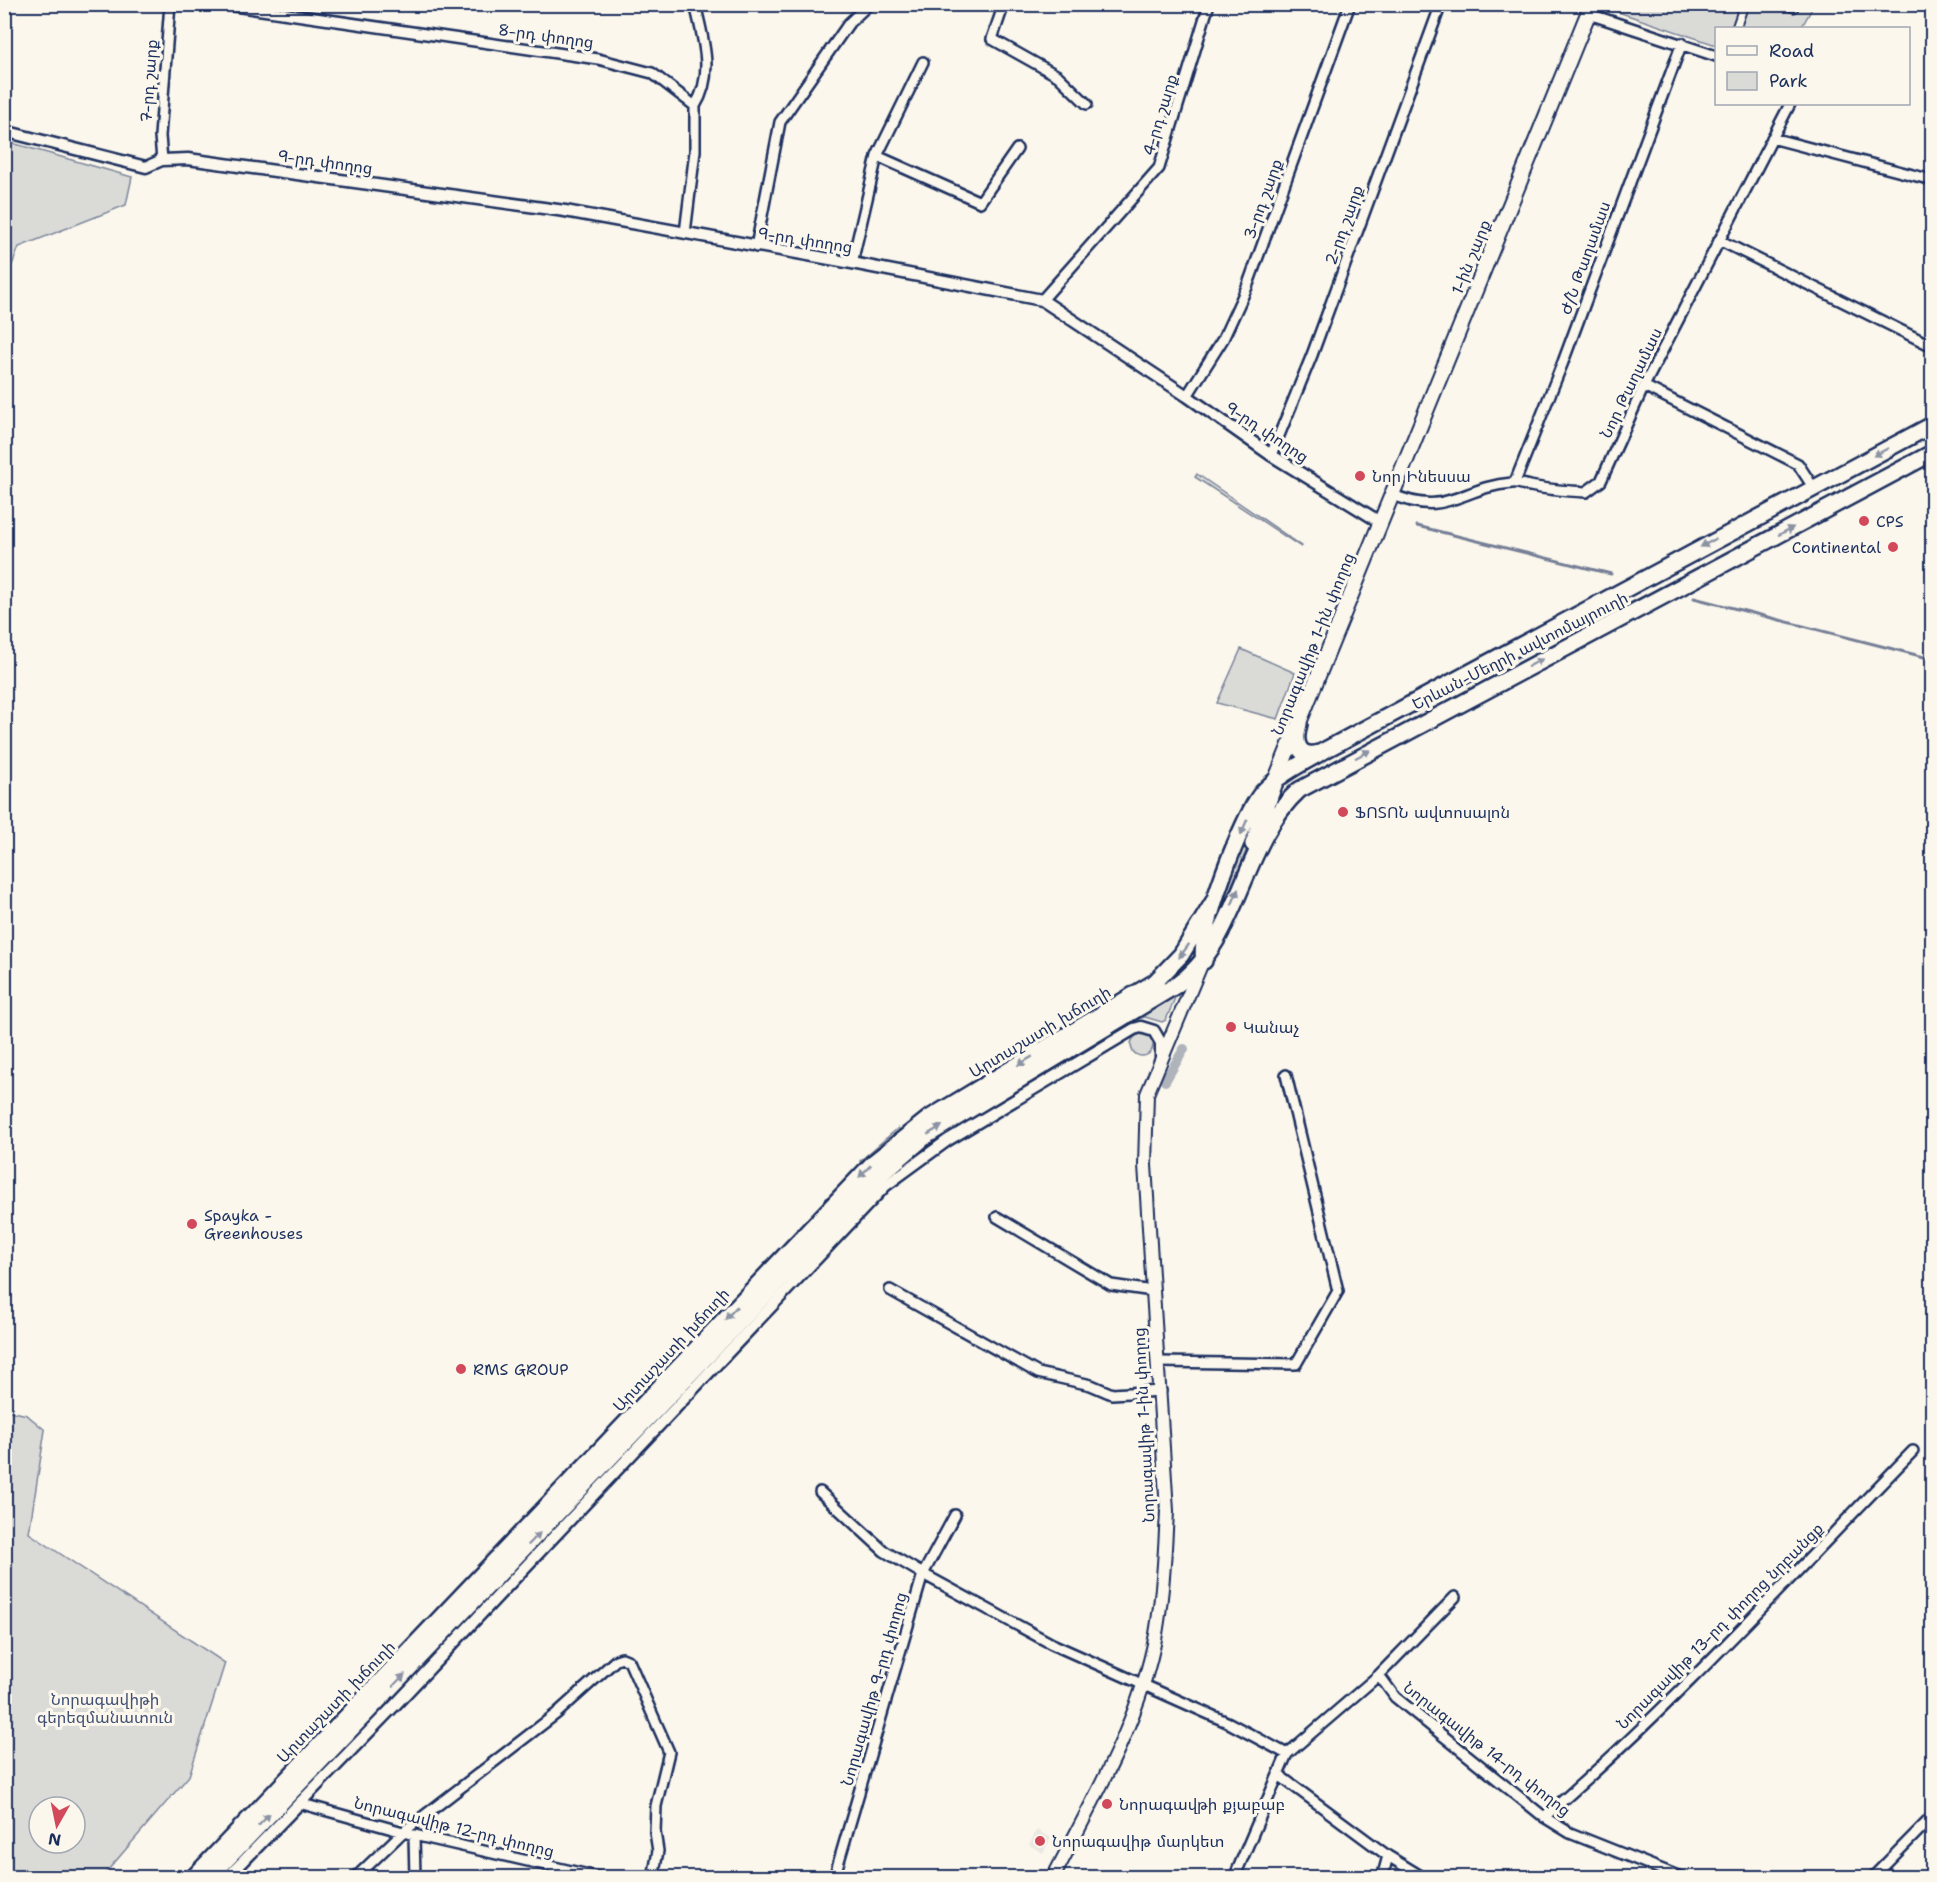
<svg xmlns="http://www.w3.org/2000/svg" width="1937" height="1882" viewBox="0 0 1937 1882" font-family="'Shantell Sans','Noto Sans Armenian',sans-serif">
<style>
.built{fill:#eae8e2}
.green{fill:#dadad7;stroke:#7a849a;stroke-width:1.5;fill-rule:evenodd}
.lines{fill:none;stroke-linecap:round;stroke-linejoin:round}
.stream{stroke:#747e96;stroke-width:3}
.canal{stroke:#afb3bb;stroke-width:10}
.pedestrian-casing{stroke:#1b2f5e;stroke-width:11}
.minor-casing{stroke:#1b2f5e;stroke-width:14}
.tertiary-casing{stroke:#1b2f5e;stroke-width:15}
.secondary-casing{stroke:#1b2f5e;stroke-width:16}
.primary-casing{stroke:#1b2f5e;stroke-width:18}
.trunk-casing{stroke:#1b2f5e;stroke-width:20}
.pedestrian{stroke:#fbf7ec;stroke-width:7}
.minor{stroke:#fbf7ec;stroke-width:9}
.tertiary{stroke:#fbf7ec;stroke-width:10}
.secondary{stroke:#fbf7ec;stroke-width:12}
.primary{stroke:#fbf7ec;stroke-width:14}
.trunk{stroke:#fbf7ec;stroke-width:15}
.oneway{fill:#8b93a5}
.poi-dot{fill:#d1495b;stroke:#fbf7ec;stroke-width:2}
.labels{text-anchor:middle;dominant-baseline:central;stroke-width:6;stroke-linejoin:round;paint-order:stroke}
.street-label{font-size:16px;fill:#1b2f5e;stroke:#fbf7ec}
.poi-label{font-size:16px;fill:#1b2f5e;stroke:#fbf7ec;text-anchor:start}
.park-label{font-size:16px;fill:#415176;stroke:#fbf7ec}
</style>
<rect width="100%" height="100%" fill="#fbf7ec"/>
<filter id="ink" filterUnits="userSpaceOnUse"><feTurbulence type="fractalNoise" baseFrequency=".0167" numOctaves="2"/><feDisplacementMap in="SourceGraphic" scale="12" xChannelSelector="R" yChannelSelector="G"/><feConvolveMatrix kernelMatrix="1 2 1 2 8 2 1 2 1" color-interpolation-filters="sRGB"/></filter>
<g filter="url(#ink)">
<path class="built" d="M1037,1830L1051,1838L1043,1853L1029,1845Z"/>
<path class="green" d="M1607,4L1814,5L1801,28H1716V45L1606,8Z
M5,141L132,177L126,205L19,247L5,283Z
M1197,474L1302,546L1301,547L1195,477Z
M1241,649L1295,673L1278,719L1217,703Z
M1245,837L1251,839L1218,920L1213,918Z
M1177,993L1166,1020L1162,1022L1145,1017L1131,1021Z
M1131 1045a11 11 0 1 1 22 0a11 11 0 1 1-22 0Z
M898,1128L901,1131L862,1164L860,1161Z
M5,1410L27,1415L45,1430L29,1533L225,1663L189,1776L102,1877H5ZM39,1807H75V1843H39Z"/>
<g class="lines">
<path class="stream" d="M1417,526L1611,574
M1694,598L1932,659"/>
<path class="canal" d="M1165,1081L1184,1049"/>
<defs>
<path id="pedestrian" d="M1781,4L1794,8
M1736,28L1744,5"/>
<path id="minor" d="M220,4L598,59L652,73L695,106V151L685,233
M681,4L695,6
M1004,4L992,39L1058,76L1087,104
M1589,14L1716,56
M695,106C715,74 703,39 695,4
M1772,138L1932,180
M877,156L923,62
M162,160L160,136L170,4
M1719,240L1932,346
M756,247L780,122L849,23L867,6
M852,263L877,156L980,202L1017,149
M1042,300L1159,168L1209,4
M1644,386L1798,464L1813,487
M1187,396L1223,339L1247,287L1350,4
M1271,455L1312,355L1441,4
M1515,482L1563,362L1682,43
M1391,494C1448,519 1460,487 1512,483C1518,482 1524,485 1530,486C1549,490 1567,491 1586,492L1601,481L1644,386L1790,104
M997,1217L1111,1285L1153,1291
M890,1290L1038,1373L1091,1385L1112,1394L1161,1391
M1158,1362L1296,1364L1338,1291L1286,1075
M820,1492L884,1551L923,1574L1052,1644L1229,1723L1287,1754
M1379,1675L1395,1697L1544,1817L1570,1833L1683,1878
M1280,1776L1388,1856L1424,1878
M299,1803L414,1835L602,1878
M1544,1817C1675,1704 1792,1575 1913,1451
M414,1835L415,1878
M355,1878L403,1832L556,1714L616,1660L622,1658L629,1661L669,1752L656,1806L655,1832L658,1851L653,1878
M834,1878L923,1574L955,1515
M1234,1878L1287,1754L1379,1675L1455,1597
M1382,1878L1388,1856
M1872,1878L1932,1817"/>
<path id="tertiary" d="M4,131L146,167L162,160L188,159L565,211L852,263L1042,300L1187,396L1271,455L1380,522
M227,1878L395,1705L885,1186L948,1140L1134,1029L1141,1027L1154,1031L1161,1043V1057"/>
<path id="secondary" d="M1053,1878C1093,1800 1140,1721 1156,1634C1163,1593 1165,1552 1167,1511L1145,1165L1147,1094L1201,965"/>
<path id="primary" d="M1276,779L1592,4"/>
<path id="trunk" d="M1299,724C1294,741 1297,759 1319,753
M1253,844L1274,785
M1204,961C1197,933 1243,815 1262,793C1280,773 1305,762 1327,749L1932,425
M193,1878L874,1162L928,1119L1155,982L1181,955L1214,901
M209,1878L880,1175L926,1136L1175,986C1240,943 1240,844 1299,790L1932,453"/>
</defs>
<use href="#pedestrian" class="pedestrian-casing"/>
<use href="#minor" class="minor-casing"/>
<use href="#tertiary" class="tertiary-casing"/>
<use href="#secondary" class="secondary-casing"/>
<use href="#primary" class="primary-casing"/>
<use href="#trunk" class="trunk-casing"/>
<use href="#pedestrian" class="pedestrian"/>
<use href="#minor" class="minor"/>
<use href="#tertiary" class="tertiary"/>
<use href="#secondary" class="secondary"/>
<use href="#primary" class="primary"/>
<use href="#trunk" class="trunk"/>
</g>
<defs><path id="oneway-solid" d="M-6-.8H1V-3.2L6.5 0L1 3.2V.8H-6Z" transform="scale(1.5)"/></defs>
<g class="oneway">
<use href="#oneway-solid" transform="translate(1881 452) rotate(152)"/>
<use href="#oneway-solid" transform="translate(1786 531) rotate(-28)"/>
<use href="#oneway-solid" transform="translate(1708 543) rotate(152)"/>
<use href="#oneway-solid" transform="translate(1535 663) rotate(-28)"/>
<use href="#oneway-solid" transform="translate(1363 754) rotate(-28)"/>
<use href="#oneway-solid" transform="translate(1244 827) rotate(113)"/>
<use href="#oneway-solid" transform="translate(1235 897) rotate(-68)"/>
<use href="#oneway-solid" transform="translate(1184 951) rotate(126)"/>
<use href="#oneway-solid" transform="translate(1025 1061) rotate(149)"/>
<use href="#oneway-solid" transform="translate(935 1130) rotate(-31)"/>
<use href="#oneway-solid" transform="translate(865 1171) rotate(134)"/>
<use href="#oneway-solid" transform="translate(731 1313) rotate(133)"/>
<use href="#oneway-solid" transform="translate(534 1539) rotate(-46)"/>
<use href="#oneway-solid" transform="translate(399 1680) rotate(-46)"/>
<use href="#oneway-solid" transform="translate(264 1820) rotate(-46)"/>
</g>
</g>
<g class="poi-dot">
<circle cx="1360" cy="476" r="6"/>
<circle cx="1864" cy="521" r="6"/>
<circle cx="1893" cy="547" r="6"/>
<circle cx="1343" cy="812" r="6"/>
<circle cx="1231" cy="1027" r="6"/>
<circle cx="192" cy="1224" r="6"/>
<circle cx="461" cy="1369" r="6"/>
<circle cx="1107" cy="1804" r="6"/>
<circle cx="1040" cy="1841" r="6"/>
</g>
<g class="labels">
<g class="street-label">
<text transform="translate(546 36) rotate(8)">8-րդ փողոց</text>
<text transform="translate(149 81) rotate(-86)">7-րդ շարք</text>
<text transform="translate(1160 115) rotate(-73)">4-րդ շարք</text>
<text transform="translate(325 162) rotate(8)">9-րդ փողոց</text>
<text transform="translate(1263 199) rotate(-70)">3-րդ շարք</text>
<text transform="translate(1344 225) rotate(-70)">2-րդ շարք</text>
<text transform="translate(805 240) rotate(9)">9-րդ փողոց</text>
<text transform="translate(1471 257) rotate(-68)">1-ին շարք</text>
<text transform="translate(1585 258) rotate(-70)">Ժ/Ն Թաղամաս</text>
<text transform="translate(1631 383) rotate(-64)">Նոր Թաղամաս</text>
<text transform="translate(1267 432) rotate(34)">9-րդ փողոց</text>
<text transform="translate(1313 644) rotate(-68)">Նորագավիթ 1-ին փողոց</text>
<text transform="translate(1520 651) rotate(-27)">Երևան-Մեղրի ավտոմայրուղի</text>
<text transform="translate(1040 1032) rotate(-31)">Արտաշատի խճուղի</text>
<text transform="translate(671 1350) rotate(-47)">Արտաշատի խճուղի</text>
<text transform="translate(1144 1425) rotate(-93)">Նորագավիթ 1-ին փողոց</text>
<text transform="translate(1720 1626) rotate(-45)">Նորագավիթ 13-րդ փողոց նրբանցք</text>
<text transform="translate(874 1689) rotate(-74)">Նորագավիթ 9-րդ փողոց</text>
<text transform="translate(336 1702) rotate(-46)">Արտաշատի խճուղի</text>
<text transform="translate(1487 1749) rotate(38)">Նորագավիթ 14-րդ փողոց</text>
<text transform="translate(454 1827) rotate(14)">Նորագավիթ 12-րդ փողոց</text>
</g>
<g class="poi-label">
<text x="1372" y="476">Նոր Ինեսսա</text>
<text x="1876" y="521">CPS</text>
<text x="1881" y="547" text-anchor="end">Continental</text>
<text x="1355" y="812">ՖՈՏՈՆ ավտոսալոն</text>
<text x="1243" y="1027">Կանաչ</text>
<text x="204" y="1215">Spayka -<tspan x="204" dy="18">Greenhouses</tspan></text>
<text x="473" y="1369">RMS GROUP</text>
<text x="1119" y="1804">Նորագավթի քյաբաբ</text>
<text x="1052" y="1841">Նորագավիթ մարկետ</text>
</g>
<g class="park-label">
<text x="105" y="1699">Նորագավիթի<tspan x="105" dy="18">գերեզմանատուն</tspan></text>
</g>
</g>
<rect width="1937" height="1882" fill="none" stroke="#fbf7ec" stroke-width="24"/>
<rect x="12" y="12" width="1913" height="1858" fill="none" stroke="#1b2f5e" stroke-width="2" filter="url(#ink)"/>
<rect x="1715" y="27" width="195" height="78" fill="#fbf7ec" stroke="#a1a7b3" stroke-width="1.5"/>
<rect x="1727" y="46" width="30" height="9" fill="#fbf7ec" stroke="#a1a7b3" stroke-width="1.5"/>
<text x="1769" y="57" font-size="18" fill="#1b2f5e">Road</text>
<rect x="1727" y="72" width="30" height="18" fill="#dadad7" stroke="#a1a7b3" stroke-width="1.5"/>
<text x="1769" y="87" font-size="18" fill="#1b2f5e">Park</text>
<g transform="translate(57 1825) rotate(189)"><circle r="28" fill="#fbf7ec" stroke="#a1a7b3" stroke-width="1.5"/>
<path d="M0-4.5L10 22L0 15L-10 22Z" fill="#d1495b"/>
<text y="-9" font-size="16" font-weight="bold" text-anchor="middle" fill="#1b2f5e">N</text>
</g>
</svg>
